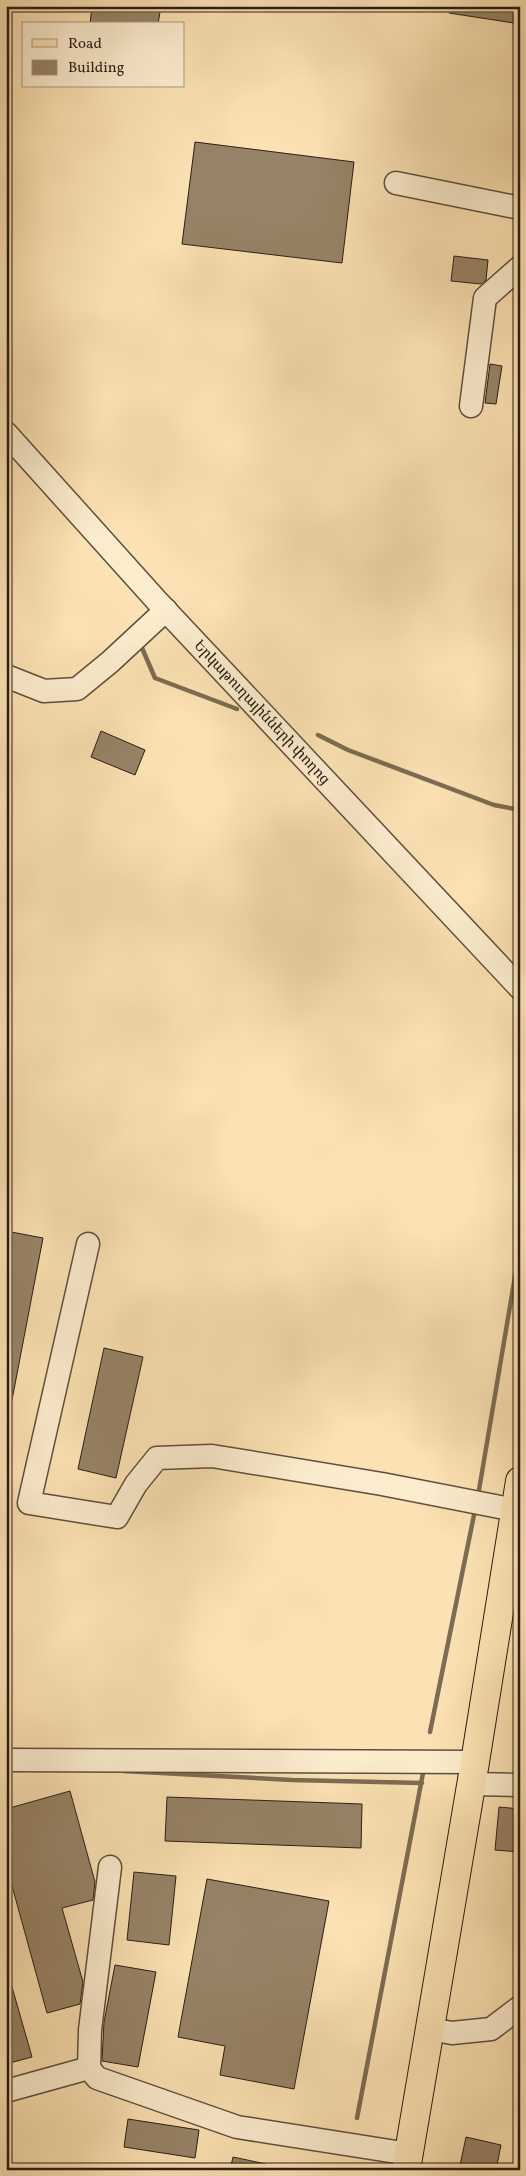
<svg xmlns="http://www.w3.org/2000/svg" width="526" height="2176" viewBox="0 0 526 2176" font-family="Vollkorn,'Noto Serif Armenian',serif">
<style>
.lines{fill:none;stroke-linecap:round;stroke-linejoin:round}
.stream{stroke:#7d6b53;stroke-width:4.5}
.building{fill:#978367;stroke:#2a1e15}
.minor-casing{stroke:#5e4f3c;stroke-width:25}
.major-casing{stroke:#2a1e15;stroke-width:30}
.minor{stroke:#fcecce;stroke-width:22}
.major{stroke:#fbe1b3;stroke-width:28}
.labels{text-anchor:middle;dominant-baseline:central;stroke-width:4.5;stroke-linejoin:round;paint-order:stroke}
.street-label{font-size:15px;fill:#2a1e15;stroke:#fcecce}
</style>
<rect width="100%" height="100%" fill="#fbe1b3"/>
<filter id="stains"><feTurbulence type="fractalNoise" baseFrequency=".004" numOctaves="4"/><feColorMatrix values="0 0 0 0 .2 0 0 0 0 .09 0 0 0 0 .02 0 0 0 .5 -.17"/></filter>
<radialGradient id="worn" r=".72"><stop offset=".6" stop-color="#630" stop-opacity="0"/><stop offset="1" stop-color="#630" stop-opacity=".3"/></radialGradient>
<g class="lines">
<path class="stream" d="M142,648L155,678L237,709
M318,735L348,750L494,805L520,810
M479,1490L520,1247
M430,1732L474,1515
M123,1771L292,1780L422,1783
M357,2118L424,1768
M349,2170V2167"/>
</g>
<path class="building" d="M92,6H161L158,24H90Z
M449,6H520V24L449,13Z
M195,142L354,162L342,263L182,244Z
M454,256L488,260L486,280L481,284L451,281Z
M490,364L502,366L496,404L485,403Z
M101,731L145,750L135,775L91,757Z
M6,1231L43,1238L12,1400H6Z
M104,1348L143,1357L116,1478L78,1469Z
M70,1791L95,1882L93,1900L62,1908L83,1982L80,2004L47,2013L6,1864V1809Z
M167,1797L362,1804L361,1848L165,1841Z
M499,1807L520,1809V1852L495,1850Z
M134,1872L176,1876L169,1945L127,1940Z
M207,1879L329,1901L294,2089L220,2075L225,2046L178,2037Z
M115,1965L156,1972L138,2067L102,2061L104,2022Z
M6,1980H10L32,2057L6,2064Z
M128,2119L199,2130L195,2158L124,2147Z
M466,2137L501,2145L496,2170H459Z
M233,2157L266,2164V2170H230Z"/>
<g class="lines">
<defs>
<g id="minor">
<path d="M396,183L520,208"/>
<path d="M471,406L485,298L520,267"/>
<path id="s1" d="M6,433L157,601L520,988"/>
<path d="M6,676L44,691L77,689L110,662L166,610"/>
<path d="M88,1244L29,1503L117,1517L136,1484L157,1458L212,1456L382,1484L515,1510"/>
<path d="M6,1760L475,1762"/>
<path d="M472,1784L520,1785"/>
<path d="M110,1867L90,2030L89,2068L97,2078L237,2127L409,2154"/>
<path d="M430,2029L452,2033L491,2029L520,2007"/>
<path d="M6,2091L89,2068"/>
</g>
<path id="major" d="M406,2170L475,1762L520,1481"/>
</defs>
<use href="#minor" class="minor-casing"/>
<use href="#major" class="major-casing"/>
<use href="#minor" class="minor"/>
<use href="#major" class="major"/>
</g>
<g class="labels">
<g class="street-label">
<text stroke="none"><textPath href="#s1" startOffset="379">Երկաթուղայինների փողոց</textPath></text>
</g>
</g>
<rect width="526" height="2176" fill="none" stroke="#fbe1b3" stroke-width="25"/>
<rect x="8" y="8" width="511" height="2161" fill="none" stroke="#2a1e15" stroke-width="2.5"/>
<rect x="12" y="12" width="501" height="2151" fill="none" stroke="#2a1e15"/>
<rect x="22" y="22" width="162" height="65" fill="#fcecce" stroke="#a89a84"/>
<rect x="32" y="39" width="25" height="8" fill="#fbe1b3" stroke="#a89a84"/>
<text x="68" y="48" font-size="15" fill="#2a1e15">Road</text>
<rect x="32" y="60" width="25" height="15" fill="#978367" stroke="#a89a84"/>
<text x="68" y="72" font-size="15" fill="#2a1e15">Building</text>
<rect width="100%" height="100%" filter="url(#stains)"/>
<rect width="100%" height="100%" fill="url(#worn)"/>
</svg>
